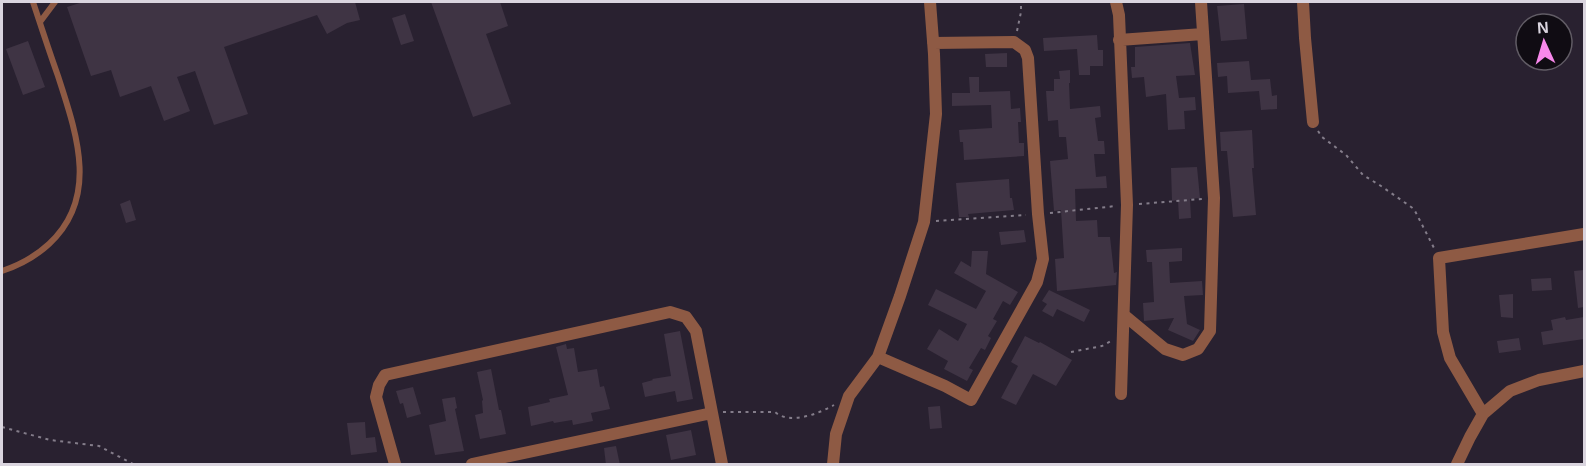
<svg xmlns="http://www.w3.org/2000/svg" width="1586" height="466" viewBox="0 0 1586 466" font-family="Helvetica,sans-serif">
<style>
.building{fill:#3f3444}
.lines{fill:none;stroke-linecap:round;stroke-linejoin:round}
.path{stroke:#847d8a;stroke-width:2;stroke-dasharray:3 4.5;stroke-linecap:butt}
.service{stroke:#8e5a44;stroke-width:6}
.minor{stroke:#8e5a44;stroke-width:12}
</style>
<rect width="100%" height="100%" fill="#292130"/>
<path class="building" d="M83,2H355L360,20L347,23L327,34L317,15L224,47L248,114L214,125L195,71L177,77L190,111L164,121L151,86L120,97L111,70L91,76L67,7Z
M431,2H500L508,26L486,34L511,104L473,117Z
M1244,4L1247,39L1221,41L1217,6Z
M405,14L414,41L401,45L392,18Z
M1097,35L1098,50H1103V66H1090V75H1079L1077,49L1044,51L1043,38Z
M28,41L45,87L23,95L6,49Z
M1190,43L1195,75L1176,76L1179,98L1195,97L1196,110L1184,111L1185,129L1168,130L1166,94L1146,97L1144,77L1132,78L1131,67H1135V47Z
M1007,53V67H986L985,54Z
M1249,61L1251,80L1270,79L1272,96L1277,95V109L1261,110L1259,91L1228,93L1227,76L1218,77L1217,63Z
M1070,70V83H1069L1070,109L1100,106L1101,117L1095,118L1098,141H1104L1105,154H1094L1096,177L1106,176L1107,188L1075,189L1076,221L1097,220L1098,237H1110L1114,273L1117,272L1116,285L1057,291L1055,259L1064,258L1061,210L1054,211L1050,161L1068,159L1066,137H1059L1058,120L1048,121L1046,91H1054V79H1060L1059,71Z
M969,77H979V92L1010,91L1011,109L1020,108L1021,122H1018L1019,143H1024V156L964,160L963,142H960L959,130L992,128L991,105L952,106V93H970Z
M1252,130L1254,168H1252L1256,215L1233,217L1227,151H1221L1220,132Z
M1197,167L1200,198L1190,199L1191,218L1179,219L1178,200L1172,201L1171,168Z
M1009,179L1010,198H1012L1014,210L968,214L969,217H959L956,183Z
M130,200L136,220L126,223L120,204Z
M1024,230L1026,242L1001,245L999,232Z
M1182,248V261L1169,262L1170,283L1202,281L1203,295L1184,296L1187,324L1200,330L1193,341L1168,330L1174,318L1144,321L1143,303L1154,302L1152,262H1147L1146,250Z
M972,251H988L986,274L1018,292L1010,305L1003,301L993,319L997,321L988,336L991,338L985,350L981,348L969,368L973,370L967,381L944,369L948,361L927,349L939,329L958,341L967,324L928,305L936,289L976,309L986,291L954,273L961,261L971,267Z
M1584,270V307L1578,308L1574,271Z
M1551,278L1552,290L1532,291L1531,279Z
M1049,290L1090,310L1084,322L1057,309L1053,317L1042,311L1047,304L1042,301Z
M1513,294V318L1501,317L1499,295Z
M1565,317L1566,320L1584,317V339L1543,345L1541,332L1553,330L1551,320Z
M680,331L693,399L677,402L675,391L645,397L642,383L653,380L652,379L671,376L664,334Z
M1025,336L1039,343L1040,342L1072,360L1056,386L1033,374L1016,405L1001,398L1018,366L1011,362Z
M1519,338L1521,350L1499,353L1497,341Z
M566,344L567,349L574,348L578,372L597,369L600,387L604,386L610,409L591,413L593,421L573,425L572,420L554,423L553,421L531,426L528,407L550,402L549,399L568,395L556,347Z
M491,369L499,410H501L506,434L480,439L475,415L483,413L482,401L483,400L477,372Z
M413,387L421,414L407,418L403,403L400,404L396,391Z
M455,397L457,408L455,409L464,451L435,455L429,425L446,421L442,399Z
M940,406L942,428L930,429L928,407Z
M365,422L366,438L375,437L377,452L351,455L347,423Z
M691,430L696,455L671,460L666,435Z
M616,446L620,465H606L604,448Z"/>
<g class="lines">
<path class="path" d="M1017,31L1021,12V2
M1318,131L1322,137L1346,155L1363,175L1381,186L1414,209L1434,248
M1139,204L1202,199
M1050,213L1116,206
M936,221L1026,215
M1071,352L1102,346L1111,341
M723,412H775C790,425 818,414 834,405
M2,427L50,440L99,446L133,464"/>
<path class="service" d="M40,22L55,2
M2,271C20,265 35,257 49,244C100,197 76,132 58,76C49,51 41,26 33,2"/>
<path class="minor" d="M1116,2L1119,15L1127,205L1121,394
M1303,2L1305,38L1313,122
M1119,40L1203,34
M1124,315L1165,349L1183,355L1198,349L1210,331L1214,198L1201,2
M878,357L945,386L971,400L1037,282L1043,259L1038,214L1028,58L1025,50L1014,42L933,43
M1483,414L1450,358L1443,332L1439,258L1584,234
M395,464L376,397L379,385L385,375L670,312L686,317L696,331L722,464
M472,464L712,413
M833,464L836,434L849,396L878,357L900,296L924,222L936,114L934,54L930,2
M1457,464L1470,437L1483,414L1510,391L1539,380L1584,371"/>
</g>
<rect width="1586" height="466" fill="none" stroke="#dad5df" stroke-width="6"/>
<g transform="translate(1544 42) rotate(356)"><circle r="28" fill="#100c13" stroke="#615c65" stroke-width="1.5"/>
<path d="M0-4.5L10 22L0 15L-10 22Z" fill="#f888eb"/>
<text y="-9" font-size="16" font-weight="bold" text-anchor="middle" fill="#dad5df">N</text>
</g>
</svg>
